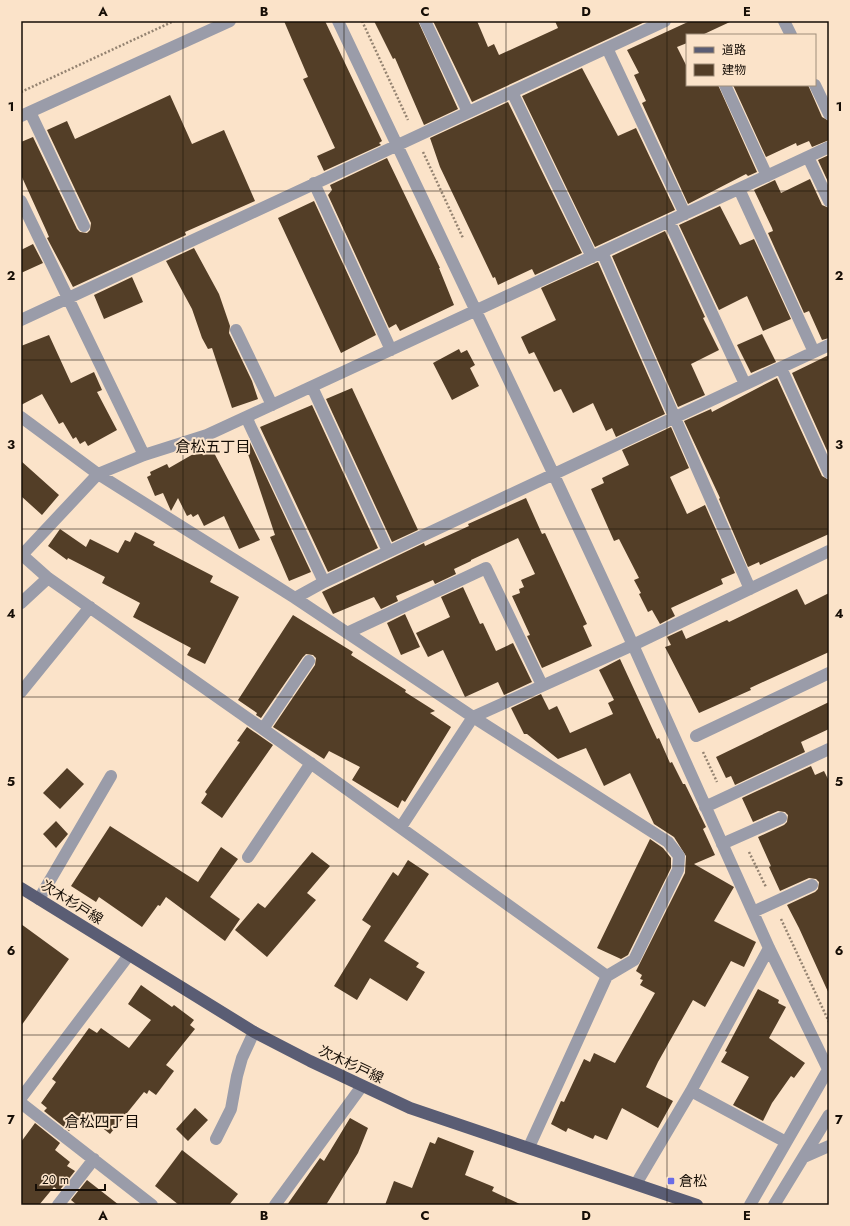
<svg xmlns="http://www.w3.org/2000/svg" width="850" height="1226" viewBox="0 0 850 1226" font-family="Jost,'Noto Sans JP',sans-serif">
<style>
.building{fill:#533e27}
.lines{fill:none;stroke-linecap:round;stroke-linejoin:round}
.path{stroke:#948371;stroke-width:2.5;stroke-dasharray:2 2;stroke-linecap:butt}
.minor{stroke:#9a9ca9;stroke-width:12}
.major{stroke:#5a5d74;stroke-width:12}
.grid{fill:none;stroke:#160e06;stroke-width:1;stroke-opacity:0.55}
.poi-dot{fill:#6a6ce6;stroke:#fbe3c9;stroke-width:1.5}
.labels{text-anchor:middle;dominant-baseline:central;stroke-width:4;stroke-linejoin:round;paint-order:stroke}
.street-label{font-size:14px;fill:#160e06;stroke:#fbe3c9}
.poi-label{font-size:14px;fill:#160e06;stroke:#fbe3c9;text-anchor:start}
.neighbourhood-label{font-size:15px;fill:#160e06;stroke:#fbe3c9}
.neatline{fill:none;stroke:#160e06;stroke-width:1.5}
.grid-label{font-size:13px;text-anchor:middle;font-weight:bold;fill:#160e06}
</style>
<rect width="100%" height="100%" fill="#fbe3c9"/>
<path class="building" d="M284,21H325L382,141L379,143L381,145L324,171L317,156L335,148L303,79L308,77Z
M374,21H418L458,109L424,125L395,58L393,59Z
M433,21H477L488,47L494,44L499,55L558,28L555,21H647L472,102Z
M690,21H732L702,35H687V43L677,47L687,67V85H718L757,172L748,176L746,174L688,204L642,103L646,101L634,75L639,73L627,50Z
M582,68L618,136L636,128L675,210L595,247L522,96Z
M733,85H808L822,117L829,121V140L812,147L809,141L797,146L796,143L766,157Z
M170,95L192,144L224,130L255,201L185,232L186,235L73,287L47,238L49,237L46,230L21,175V142L33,137L77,229L80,232L87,233L90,230L91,223L47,130L67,121L75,139Z
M508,102L582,253L535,275L532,269L498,285L495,277L493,278L440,167L430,138Z
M829,155V184L818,160Z
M387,158L440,268H439L454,305L400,331L396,324L389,328L328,195L332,190L330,185Z
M810,179L822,205L829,208V338L822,340L809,311L804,313L768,233L773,231L772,228L754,190L775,180L781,193Z
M314,201L376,335L341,353L278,218Z
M720,206L740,245L754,239L791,319L763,331L747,296L719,310L679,225Z
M665,231L705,317L703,318L719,350L691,364L705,395L678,407L612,256Z
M33,244L43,263L21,273V250Z
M194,248L219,294L230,326L229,333L252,381L258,399L232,408L212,348L208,349L202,338L192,309L166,261Z
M598,262L665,414L616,437L612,428L606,431L593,403L573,413L561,389L554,392L534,352L529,354L521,337L556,320L541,288Z
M132,277L143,302L104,319L94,295Z
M762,334L776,362L751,373L737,345Z
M49,335L71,383L94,372L102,390L97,392L117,430L88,446L85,441L80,444L76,437L73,439L63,422L59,424L42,394L21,405V346Z
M459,349L461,353L467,350L475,365L470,368L479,386L452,400L433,363Z
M829,355V455L792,373Z
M777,378L822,476L829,480V534L760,565L759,562L748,567L719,499L720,498L684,421L711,409L712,412Z
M352,388L418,530L392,542L326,399Z
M312,405L378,548L328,572L260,427Z
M671,427L689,468L670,477L687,514L705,505L735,573L721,579L723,584L671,608L675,616L660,624L652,610L648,612L639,594L641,593L634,580L639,578L619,539L614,541L591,489L604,483L602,478L629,465L622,450Z
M249,440L311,572L289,581L270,537L275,535L244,442Z
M202,449L204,453L212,449L260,540L239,549L224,516L204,526L198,514L193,517L191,514L187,516L178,498L171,511L163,493L155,496L147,477L151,475L150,472L167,464L169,468Z
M21,461L59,495L42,515L21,496Z
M526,498L542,534L545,533L587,624L583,626L592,646L542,668L527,636L530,635L512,596L520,593L519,589L524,587L521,580L535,574L518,538L471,560V561L454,569L456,574L435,584L433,580L396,596L398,601L381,609L374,597L333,614L322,592L424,543L425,546L469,526L468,524Z
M60,529L86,547L90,539L118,553L125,540L130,542L135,532L155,542L153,545L213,576L210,582L239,597L205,664L187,655L191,648L133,617L140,603L102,583L105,577L68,558L67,560L48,546Z
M463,587L480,624L483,623L496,651L513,643L532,682L504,695L498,682L465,697L443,650L428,657L416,633L450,617L441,597Z
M797,589L805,605L829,593V652L750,688L751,690L699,713L665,647L671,645L667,637L682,630L686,639L727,620L729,622Z
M405,614L420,647L401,655L387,623Z
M293,615L353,652L351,655L406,690L405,692L435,711L430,713L451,727L405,802L402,800L398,808L352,780L360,767L329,751L324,759L273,727L315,665L316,658L313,655L306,654L303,657L261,718L256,715L257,713L238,700Z
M620,659L657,739L659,738L670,763L672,762L683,784H685L706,827L703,829L715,855L694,864L734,887L714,921L756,942L744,967L731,961L705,1007L693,1000L658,1062L646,1087L673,1101L658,1128L622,1108L607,1140L595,1135L593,1139L568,1128L566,1132L551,1124L561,1101L564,1102L584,1059L590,1062L594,1053L615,1063L655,993L640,985L643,980L640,979L642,975L636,971L685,873L686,856L674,837L654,824L630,773L604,786L586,748L558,759L527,734H524L511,708L541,694L549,710L557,706L570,733L613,714L608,703L614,700L599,670Z
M829,702V729L801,742L805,752L735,785L731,776L726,778L716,757Z
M247,727L273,745L222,818L201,803L207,794L205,792L240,742L237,741Z
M811,766L815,775L824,771L829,781V994L799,928L787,905L815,892L818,889L819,882L816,879L809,878L780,891L769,867L771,866L758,837L784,825L787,822L788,815L785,812L778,811L753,822L742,798Z
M67,768L84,784L60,809L43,793Z
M56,821L68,834L56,848L43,834Z
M110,826L198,882L221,847L238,859L210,897L240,919L225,941L166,897L160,906L158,905L142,927L99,897L96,902L71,886Z
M650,839L663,848L671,858V868L628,955L621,959L597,948Z
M312,852L330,866L307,893L316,900L267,957L235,930L258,903L265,908Z
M408,860L429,874L384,941L419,963L416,967L425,972L407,1001L370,978L357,1000L334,986L371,926L362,920L393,872L398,876Z
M21,924L69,959L21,1026Z
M141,985L172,1007L174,1005L194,1020L190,1025L195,1029L166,1065L174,1071L156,1095L149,1090L147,1094L144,1092L110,1134L83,1112L69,1131L44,1111L47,1108L41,1103L56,1082L52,1079L89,1028L97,1033L101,1028L129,1048L151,1020L128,1004Z
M758,989L779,1000L778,1003L786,1007L769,1038L805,1063L794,1078L791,1076L772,1103L763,1121L733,1105L749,1077L721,1062L727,1052L725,1051Z
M195,1108L208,1120L188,1141L176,1129Z
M350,1118L368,1128L358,1153L326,1205H287L320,1158L324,1161Z
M35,1123L60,1143L55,1150L70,1162L67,1166L75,1171L59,1191L54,1187L39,1205H21V1142Z
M438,1137L474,1151L465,1175L494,1187L492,1191L522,1205H385L394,1181L412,1188L430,1142L435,1144Z
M182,1150L238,1194L229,1205H179L155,1186Z
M87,1180L119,1205H77L71,1200Z"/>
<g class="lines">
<path class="path" d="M362,21L408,120
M21,92L174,21
M423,152L463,238
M703,752L717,782
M749,852L766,887
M781,919L829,1022"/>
<path class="minor" d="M338,21L553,473L633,645L769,948L828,1069
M425,21L468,112
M784,21L791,35
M607,48L685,214
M725,85L767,176
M815,85L829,114
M512,92L592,257
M30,112L84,226
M21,116L230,21
M808,157L829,201
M314,183L391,350
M739,189L814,352
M21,201L144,455
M669,221L745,384
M602,252L750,589
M21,320L665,21
M236,330L272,405
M781,368L829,473
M312,387L388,551
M21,417L98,474L295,598L473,717L668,842L679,856L678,870L634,960L607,976
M246,417L324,582
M21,554L48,578L263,729L607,976L529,1147
M22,555L98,474L144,455L207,435L829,147
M295,598L324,582L829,345
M21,603L48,578
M347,633L486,568L542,685
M21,692L90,607
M263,729L309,661
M696,736L829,673
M705,807L829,749
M401,827L473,717L633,645L829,551
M722,844L781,818
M248,857L311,763
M39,899L111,776
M753,912L812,885
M691,1091L786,1142
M21,1098L129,955
M21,1103L152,1205
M216,1139L231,1109L237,1076L242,1058L254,1032
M804,1157L829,1146
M636,1184L691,1091L769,948
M58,1205L94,1159
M275,1205L362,1086
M750,1205L829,1068
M774,1205L829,1115"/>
<path class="major" d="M21,888L254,1032L310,1061L410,1108L697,1205"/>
</g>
<path class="grid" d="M183,21V1205M344,21V1205M506,21V1205M667,21V1205M21,191H829M21,360H829M21,529H829M21,697H829M21,866H829M21,1035H829"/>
<rect class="poi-dot" x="667" y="1177" width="8" height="8" rx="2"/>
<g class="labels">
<g class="street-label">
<text transform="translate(72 902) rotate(32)">次木杉戸線</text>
<text transform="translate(351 1064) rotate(25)">次木杉戸線</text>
</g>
<g class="poi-label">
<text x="679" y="1181">倉松</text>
</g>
<g class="neighbourhood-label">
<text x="213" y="447">倉松五丁目</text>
<text x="102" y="1122">倉松四丁目</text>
</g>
</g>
<rect width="850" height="1226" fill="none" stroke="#fbe3c9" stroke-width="44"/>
<rect x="686" y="34" width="130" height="52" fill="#fbe3c9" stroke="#9f8e7b"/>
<rect x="694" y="47" width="20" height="6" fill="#5a5d74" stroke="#9f8e7b"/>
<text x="722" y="54" font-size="12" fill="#160e06">道路</text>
<rect x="694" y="64" width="20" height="12" fill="#533e27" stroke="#9f8e7b"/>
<text x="722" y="74" font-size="12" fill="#160e06">建物</text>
<path d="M36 1184v6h69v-6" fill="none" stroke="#160e06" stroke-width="2"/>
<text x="42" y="1184" font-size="12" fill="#160e06" stroke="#fbe3c9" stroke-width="3" paint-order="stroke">20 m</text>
<rect x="22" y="22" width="806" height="1182" class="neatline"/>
<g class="grid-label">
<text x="103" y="16">A</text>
<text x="264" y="16">B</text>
<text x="425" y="16">C</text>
<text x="586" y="16">D</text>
<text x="747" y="16">E</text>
<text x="11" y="111">1</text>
<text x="839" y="111">1</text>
<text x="11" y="280">2</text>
<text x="839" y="280">2</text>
<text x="11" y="449">3</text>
<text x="839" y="449">3</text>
<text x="11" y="618">4</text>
<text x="839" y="618">4</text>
<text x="11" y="786">5</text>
<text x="839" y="786">5</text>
<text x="11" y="955">6</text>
<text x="839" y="955">6</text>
<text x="11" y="1124">7</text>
<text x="839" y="1124">7</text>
<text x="103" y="1220">A</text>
<text x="264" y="1220">B</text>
<text x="425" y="1220">C</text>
<text x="586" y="1220">D</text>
<text x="747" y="1220">E</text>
</g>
</svg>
